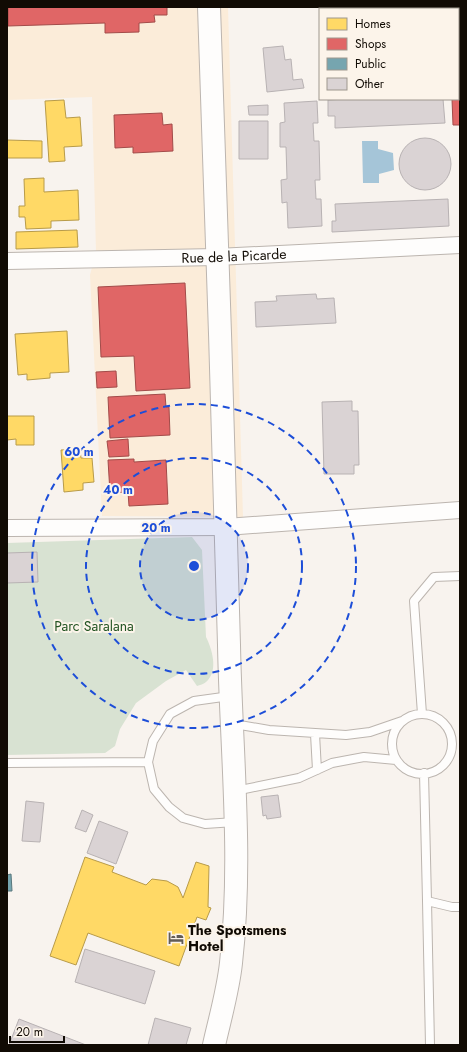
<svg xmlns="http://www.w3.org/2000/svg" width="467" height="1052" viewBox="0 0 467 1052" font-family="Jost,sans-serif">
<style>
.built{fill:#fbecd9}
.green{fill:#d8e2d2}
.water{fill:#a5c5d8}
.homes{fill:#ffd966;stroke:#b89b49}
.shops{fill:#e06666;stroke:#a24b49}
.public{fill:#76a5af;stroke:#58777c}
.building{fill:#dad3d4;stroke:#b8b2b3}
.lines{fill:none;stroke-linecap:round;stroke-linejoin:round}
.lane-casing{stroke:#bcb5af;stroke-width:10}
.street-casing{stroke:#bcb5af;stroke-width:18}
.secondary-casing{stroke:#bcb5af;stroke-width:24}
.lane{stroke:#fefdfc;stroke-width:8}
.street{stroke:#fefdfc;stroke-width:16}
.secondary{stroke:#fefdfc;stroke-width:22}
.ring{fill:none;stroke:#1d4ed8;stroke-width:2;stroke-dasharray:7 5}
.labels{text-anchor:middle;dominant-baseline:central;stroke-width:4;stroke-linejoin:round;paint-order:stroke}
.street-label{font-size:14px;fill:#110b04;stroke:#fcf4ea}
.park-label{font-size:14px;fill:#235423;stroke:#fcf4ea}
.poi-label{font-size:14px;font-weight:bold;fill:#110b04;stroke:#fcf4ea;text-anchor:start}
.centre{fill:#1d4ed8;stroke:#fcf4ea;stroke-width:2}
.ring-label{font-size:12px;text-anchor:middle;font-weight:bold;fill:#1d4ed8;stroke:#fcf4ea;stroke-width:4;stroke-linejoin:round;paint-order:stroke}
</style>
<rect width="100%" height="100%" fill="#f8f3ee"/>
<path class="built" d="M7,7H228L243,517L102,516L90,275L96,252L92,97L7,100Z"/>
<path class="green" d="M192,537L202,550L206,637C212,649 218,669 208,680C206,683 201,685 197,686L186,670L166,681L136,703L120,729L115,746L105,753L7,755V543Z"/>
<path class="water" d="M362,141H378V149L393,153L394,170L379,174V183H363Z"/>
<path class="homes" d="M338,7H371V9H338Z
M401,7H436V8H401Z
M64,100L66,118L80,117L82,146L64,147L65,161L49,162L45,101Z
M7,140L42,141V158H7Z
M44,178V192L78,190L79,220L51,221V228L26,229L25,217H19V206H25L24,179Z
M77,230L78,247L16,249V232Z
M67,331L69,372L50,373V378L27,380V374L18,375L15,334Z
M7,416H34V445H16V439L7,440Z
M80,449L81,458H92L94,482L83,483V490L64,492L61,450Z
M85,857L114,867L112,872L146,885L152,879L167,881L178,887L183,898L196,862L209,866L208,907L211,908L206,920L197,917L179,966L88,933L76,965L50,956Z"/>
<path class="shops" d="M8,7H167V15H154L155,22L139,23V32L105,33V23L8,26Z
M458,92H460V125H453L452,99H458Z
M162,113L163,125L172,124L173,151L133,153V147L115,148L114,115Z
M185,283L190,388L136,391L134,356L101,357L98,287Z
M116,371L117,387L97,388L96,372Z
M165,394L166,407H169L170,435L110,438L108,397Z
M128,439L129,456L109,457L107,441Z
M134,459V462L166,460L168,504L129,506L128,492L110,493L108,460Z"/>
<path class="public" d="M11,874L12,891H7V875Z"/>
<path class="building" d="M283,46L285,60L291,59L293,80L302,79L304,88L267,92L263,48Z
M458,50H460V92H458Z
M346,99H443L445,123L335,128V116H328V100Z
M317,101L318,123H313L314,141H319L320,180H315L316,199H321L322,226L288,228L287,202L282,203L281,180L287,179L286,147H280V123L285,122L284,103Z
M268,105V115H249L248,106Z
M239,121H268V159H239Z
M399 164a26 26 0 1 1 52 0a26 26 0 1 1-52 0Z
M448,199L449,226L332,232V221H336L335,204Z
M316,294L317,299L334,298L336,323L256,327L255,302L277,301L276,296Z
M352,401V411H358L359,465H354V474H324L322,402Z
M37,552L38,582L7,583V553Z
M278,795L281,817L267,819L266,815L263,816L261,797Z
M26,801L44,803L40,842L22,841Z
M82,810L93,815L86,832L75,828Z
M99,821L128,832L116,864L87,853Z
M85,949L155,971L145,1004L75,982Z
M155,1018L191,1028L186,1045H148Z
M19,1019L86,1045H9Z"/>
<g class="lines">
<defs>
<path id="lane" d="M230,696L194,701L170,714L153,741L148,762L154,789L169,807L183,818L205,824L235,822
M422,714L414,601L434,577L460,576
M392 744a30 30 0 1 1 60 0a30 30 0 1 1-60 0Z
M234,724L269,730L346,735L370,732L402,721
M315,734L317,770
M7,763L148,762
M424,773L427,901L452,907H460
M235,791L299,778L332,763L364,757L396,760
M427,901L430,1045"/>
<g id="street">
<path id="s1" d="M7,261L217,257L460,245"/>
<path d="M7,528L226,527L460,510"/>
</g>
<path id="secondary" d="M209,7C216,220 224,432 229,645C231,750 243,857 231,963C228,991 220,1018 214,1045"/>
</defs>
<use href="#lane" class="lane-casing"/>
<use href="#street" class="street-casing"/>
<use href="#secondary" class="secondary-casing"/>
<use href="#lane" class="lane"/>
<use href="#street" class="street"/>
<use href="#secondary" class="secondary"/>
</g>
<circle cx="194" cy="566" r="54" fill="#1d4ed8" fill-opacity=".12"/>
<g class="ring">
<circle cx="194" cy="566" r="54"/>
<circle cx="194" cy="566" r="108"/>
<circle cx="194" cy="566" r="162"/>
</g>
<defs>
<symbol id="hotel-bare" viewBox="-9 -9 18 18"><path d="M-6-4.5h1.5V1H6V5H4.5V3h-9V5H-6ZM-4 0a1.8 1.8 0 1 1 3.6 0ZM.5 0V-2.5h3Q6-2.5 6 0Z" fill="#625c56" stroke="#fcf4ea" stroke-width="2.5" paint-order="stroke"/></symbol>
</defs>
<g fill-rule="evenodd">
<use href="#hotel-bare" x="165" y="927" width="22" height="22"/>
</g>
<g class="labels">
<g class="street-label">
<text stroke="none"><textPath href="#s1" startOffset="227">Rue de la Picarde</textPath></text>
</g>
<g class="park-label">
<text x="94" y="626">Parc Saralana</text>
</g>
<g class="poi-label">
<text x="188" y="930">The Spotsmens<tspan x="188" dy="16">Hotel</tspan></text>
</g>
</g>
<circle cx="194" cy="566" r="6" class="centre"/>
<g class="ring-label">
<text x="79" y="456">60 m</text>
<text x="118" y="494">40 m</text>
<text x="156" y="532">20 m</text>
</g>
<rect width="467" height="1052" fill="none" stroke="#110b04" stroke-width="16"/>
<rect x="319" y="8" width="140" height="92" fill="#fcf4ea" stroke="#9e978e"/>
<rect x="327" y="18" width="20" height="12" fill="#ffd966" stroke="#9e978e"/>
<text x="355" y="28" font-size="12" fill="#110b04">Homes</text>
<rect x="327" y="38" width="20" height="12" fill="#e06666" stroke="#9e978e"/>
<text x="355" y="48" font-size="12" fill="#110b04">Shops</text>
<rect x="327" y="58" width="20" height="12" fill="#76a5af" stroke="#9e978e"/>
<text x="355" y="68" font-size="12" fill="#110b04">Public</text>
<rect x="327" y="78" width="20" height="12" fill="#dad3d4" stroke="#9e978e"/>
<text x="355" y="88" font-size="12" fill="#110b04">Other</text>
<path d="M10 1036v6h54v-6" fill="none" stroke="#110b04" stroke-width="2"/>
<text x="16" y="1036" font-size="12" fill="#110b04" stroke="#fcf4ea" stroke-width="3" paint-order="stroke">20 m</text>
</svg>
